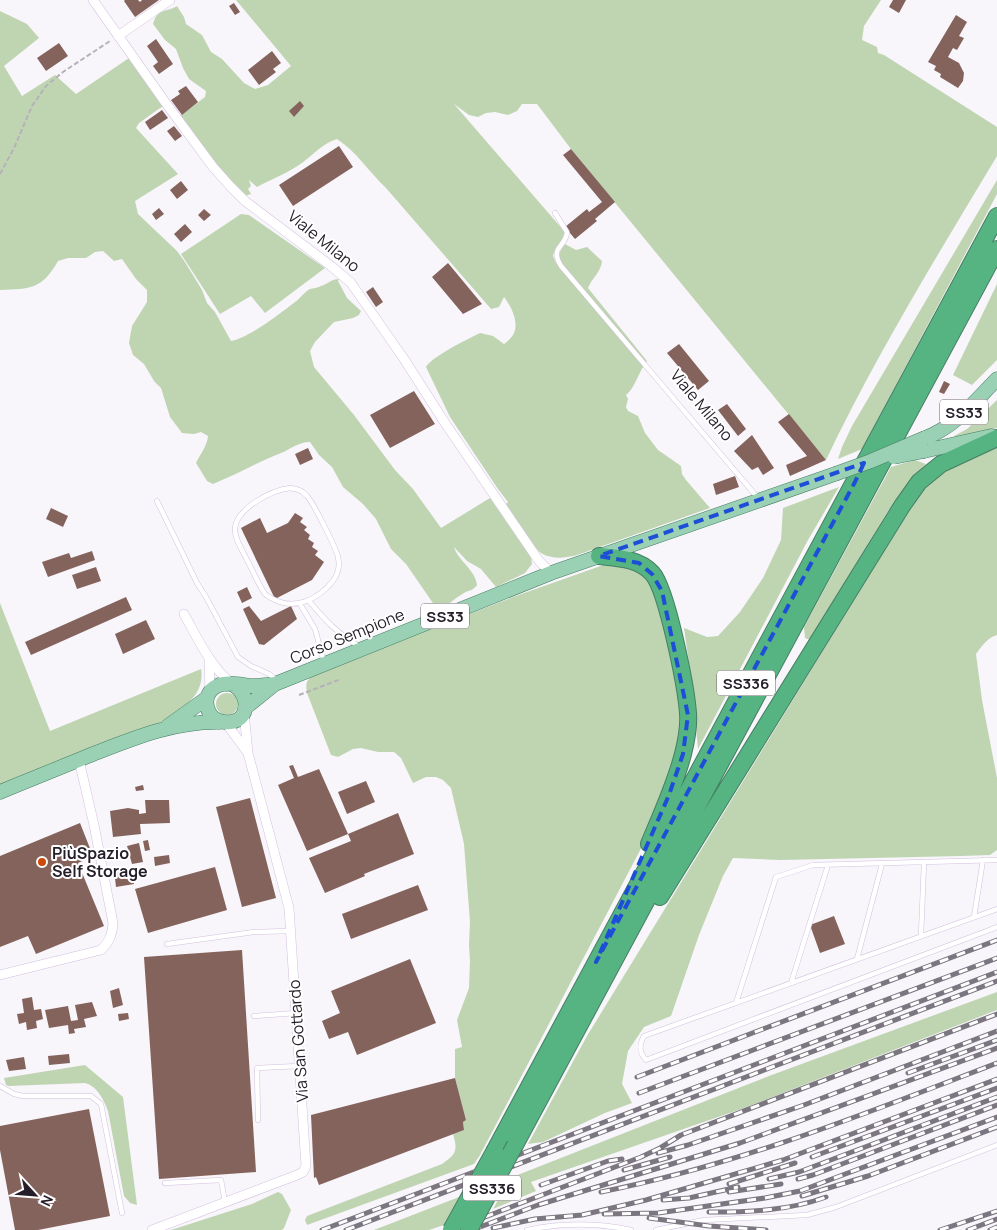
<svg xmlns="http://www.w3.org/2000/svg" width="997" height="1230" viewBox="0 0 997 1230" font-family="Manrope,sans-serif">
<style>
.green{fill:#bfd5b2}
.building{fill:#84635c}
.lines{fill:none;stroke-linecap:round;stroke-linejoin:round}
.lane-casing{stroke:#d3c1df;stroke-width:5.5}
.street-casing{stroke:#d3c1df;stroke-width:10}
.primary-casing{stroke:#457f63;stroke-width:15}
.highway-casing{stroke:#457f63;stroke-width:18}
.path{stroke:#b5b1b8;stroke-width:2;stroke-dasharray:5 2.5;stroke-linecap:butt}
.lane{stroke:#fff;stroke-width:4.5}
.street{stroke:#fff;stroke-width:9}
.primary{stroke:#9ad1b4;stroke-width:14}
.highway{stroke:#56b382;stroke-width:16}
.rail-casing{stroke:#7b767f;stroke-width:5}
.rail{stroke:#fff;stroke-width:3;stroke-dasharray:9;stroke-linecap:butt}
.primary-bridge-casing{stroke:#457f63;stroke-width:15;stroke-linecap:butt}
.highway-bridge-casing{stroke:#457f63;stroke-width:18;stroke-linecap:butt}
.primary-bridge{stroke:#9ad1b4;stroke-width:14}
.highway-bridge{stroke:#56b382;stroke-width:16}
.marked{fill:none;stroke:#1d4ed8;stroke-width:4;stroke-dasharray:10 6;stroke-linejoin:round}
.poi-dot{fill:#ce4806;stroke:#fff;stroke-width:2}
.labels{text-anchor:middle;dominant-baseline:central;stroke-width:4;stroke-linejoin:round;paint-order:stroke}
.shield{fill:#fff;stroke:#666269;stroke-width:1}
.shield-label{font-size:15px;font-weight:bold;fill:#251e29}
.street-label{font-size:16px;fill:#251e29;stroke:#fff}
.poi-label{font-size:16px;font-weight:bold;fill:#251e29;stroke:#fff;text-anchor:start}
</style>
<rect width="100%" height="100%" fill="#f8f5fb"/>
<path class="green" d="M236,0H881L864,26L862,40L877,47L878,53L884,55L997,127V156C937,256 876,355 826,460L571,149L537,104H522L517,111L508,115L495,112L486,113L478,117L469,115L454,104L564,231C565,240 555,246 553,256L556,263L569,278L572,276C563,263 553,258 565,244L576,250L587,247L602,261C601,272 592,278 588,288L647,361C639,371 635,388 626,395L628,399L626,407L628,411L638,416L645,433L658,450L681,466L682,474L686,480L710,508L580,554C569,558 552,560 541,553C534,549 512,513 506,504L508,502L498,489L450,417L426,367C431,357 468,339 480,333L493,336L504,344C507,342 511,338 513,335C520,323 511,306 504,297L499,307L491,309L386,188C369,172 356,151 337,139C322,144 314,154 302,163C288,173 272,179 257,187L249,180L251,186L248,189L251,194L245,196L225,175L180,116L205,97L206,91L189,79L183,68L176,49L165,40L153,24C157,8 165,13 177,6L184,17L186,24L202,35L211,52L222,59L244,83L255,89L268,85L291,66Z
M0,11L27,24L39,38L4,66L22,96L55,75L76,94L129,58L163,106L139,123L136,128L178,174L135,201L138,214L177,251L185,262L202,290L207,303L215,312L231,341C247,339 281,313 295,302C300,299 304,292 310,289C313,288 317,288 321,286C328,284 331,279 339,279L338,281L347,298L361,311L359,315L353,318L334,322L315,342L310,351L314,367L354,415L395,470L413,489L441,528L490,498L531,557L532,564L525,573L496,587L481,569L467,561L454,547C458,561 475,569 477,585C473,591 469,590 464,593C453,599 448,608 435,606L406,564L391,549L376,519L363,504L343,487L332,467L319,455L310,442C298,442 291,449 281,453C258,462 236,475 213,484L207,481L196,463C200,454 207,447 208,436L201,432L194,434L182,433L170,417L161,388L154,381L144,364L133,355L129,343L132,326L147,302V290L136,279L122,259L114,261L103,251L95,252L86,258H68L58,261C42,289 31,289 0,290Z
M997,180V194L862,449L838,459L842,447L852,426Z
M241,214L249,215L325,268L265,313L251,296L220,314L181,254Z
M997,284V360L972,385L953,375Z
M997,400V428L957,438L954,436L967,429Z
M997,444V635C987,638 982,646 976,654L982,700L997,778V850L990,855L961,856L780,860L733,858L723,876L699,935L671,1016L644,1027L628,1051L622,1084L632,1103L605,1113L543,1142L528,1144L587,1036L924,486L945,469Z
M915,460L926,464L888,511L810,640L805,638L804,627L891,467Z
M839,487L808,540L698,749L692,684L684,628L707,637L718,636L740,612L763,578L781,540L783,508Z
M609,563L643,572L658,592L684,711L679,754L646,839L480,1155L474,1164L307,1225L305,1220L307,1216L442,1164C456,1154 458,1151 453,1134L464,1130L463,1122L466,1120L455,1078V1049L462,1047L457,1020L469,988L470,961L469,945L470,922L464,844L451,788L443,780L436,777H426L413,783L401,758L394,752H378L361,748L353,749L338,757L331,755L307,693C305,683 307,679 315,674L513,597Z
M0,603L50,731L201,669C204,686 195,699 181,708L182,711L155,725L0,786Z
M216 704a11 11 0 1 1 22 0a11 11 0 1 1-22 0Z
M997,992V1010L744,1108L531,1182L536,1191L493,1209L510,1178L769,1076Z
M85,1065L123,1097L137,1205L130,1203L124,1196L108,1111C104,1100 97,1086 85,1083L9,1086L6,1085L4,1078Z
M278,1192L282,1194L291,1210L284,1228L282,1230H171L252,1204Z
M459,1197L444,1225L429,1230H374Z"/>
<path class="building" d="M125,0H138L140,2L142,0H159L135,17L124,1Z
M893,0H906L899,13L889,7Z
M234,3L240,12L235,15L229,6Z
M956,15L967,22L959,36L964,38L957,50L953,48L948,57L959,63L964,73L963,81L958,88L940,77L941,74L934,70L936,66L928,62Z
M156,39L173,64L159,74L153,66L158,62L147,46Z
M59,43L68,56L46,71L37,58Z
M272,51L281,63L273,69L276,72L259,85L248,70Z
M186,86L198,102L182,115L171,100L180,94L178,91Z
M300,101L304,106L294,117L289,111Z
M162,110L168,118L150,130L145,122Z
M174,126L182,136L175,141L167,131Z
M339,146L353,167L293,206L279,185Z
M571,149L615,202L595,219L597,221L575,239L565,227L587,209L589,212L602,202L563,155Z
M181,181L188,190L177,199L170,190Z
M159,208L164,214L156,220L152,214Z
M204,209L211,215L204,221L198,215Z
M185,224L192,232L181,242L174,234Z
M448,263L482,304L463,314L432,277Z
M373,287L383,302L376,307L366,292Z
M679,344L709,381L698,390L667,353Z
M944,381L950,384L944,394L939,392Z
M414,391L435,424L390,448L370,415Z
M727,404L746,429L738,436L718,410Z
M789,414L826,460L790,476L786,465L807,456L778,422Z
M752,435L774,468L763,475L758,467L752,470L734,451Z
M308,448L313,459L300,465L295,454Z
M735,476L739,487L716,495L713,484Z
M51,508L68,516L63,527L46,519Z
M295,513L303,518L300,522L307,527L304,530L310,535L308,539L314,543L312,547L318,551L315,555L324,562L312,580L275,599L241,528L260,518L267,533L288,523Z
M92,551L95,560L48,577L42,562L69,553L71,558Z
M96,567L101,581L77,589L72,575Z
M247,587L252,598L242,603L237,592Z
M126,597L132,610L31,655L25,642Z
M249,606L261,621L291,606L297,619L264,645L259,644L243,609Z
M146,620L155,639L123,654L115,634Z
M293,765L298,777L319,769L348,834L398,813L414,854L364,874L365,876L325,893L309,858L351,841L348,834L307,851L278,785L294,778L289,766Z
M366,781L375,802L347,814L338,792Z
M143,785L144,790L136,791L135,787Z
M250,798L276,898L242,907L216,807Z
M145,800H169L170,823L140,824L141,834L113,837L110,811L128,808L139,810V814L146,813Z
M80,823L93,856L78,863L104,926L36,954L28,936L0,947V856Z
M148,840L150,850L145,851L143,841Z
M139,843L143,862L132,864L127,846Z
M169,855L170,863L155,866L154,857Z
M215,867L227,910L148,933L135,889Z
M132,868L134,884L116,887L114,870Z
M418,885L428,910L351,939L342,914Z
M834,916L845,944L820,953L810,925Z
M242,950L256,1172L159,1179L144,957Z
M410,959L436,1023L357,1055L348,1032L329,1039L322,1021L340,1013L331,991Z
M119,988L123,1005L113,1008L110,991Z
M32,997L34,1010L41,1009L43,1019L36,1021L37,1028L27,1030L26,1022L19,1024L17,1014L24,1013L22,999Z
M92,1002L97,1016L84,1019L86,1027L74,1029L75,1033L69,1034L68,1025L49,1028L45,1010L68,1006L71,1021L78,1020L75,1005Z
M128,1013L129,1019L119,1021L118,1014Z
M69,1054L70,1063L49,1065L48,1056Z
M24,1057L26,1069L9,1071L6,1060Z
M455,1078L466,1120L463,1122L464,1130L319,1185L316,1177L314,1178L311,1115Z
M89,1109L110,1216L38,1230H15L0,1150V1126Z"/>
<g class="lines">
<defs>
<path id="lane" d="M555,213L567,232C566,248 549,246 561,266L758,498
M290,488C297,489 302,490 307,496C313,502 336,548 338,557C340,566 338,575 332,582C318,599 296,610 275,600C272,598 268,597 265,594C258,584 253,571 247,560C243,551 234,539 235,528C237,508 272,490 290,488Z
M157,501L197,583L206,597L238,657L251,666L269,674L276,680
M309,601C325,620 338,634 359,646
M300,604L315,629L324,662
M997,909L644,1036C639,1045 639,1052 646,1060L997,927
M974,917L983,860
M921,936L924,863
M167,944L254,932L291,931
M857,959L882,864
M791,983L828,865
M736,1003L776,877L813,865L997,860
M254,1016L296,1013
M0,1086L14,1094L23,1096H91L101,1104L122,1213
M258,1120L257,1068L299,1066
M165,1183L221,1180L225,1202
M527,1230C561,1223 598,1223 631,1230
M656,1230L704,1220L807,1215L836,1207L997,1145"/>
<path id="street" d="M93,0L165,102L213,167L230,186L245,201L331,266L351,283L404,359L445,423L539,561L551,573
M118,36L170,0
M184,614C198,639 210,666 232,684
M209,659L210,692
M226,723L248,753
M0,975L101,950C110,941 112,935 113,923L94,825L79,760
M152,1230L297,1175L303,1172L306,1166L289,908L248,753L244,712"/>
<path id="primary" d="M925,438C955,427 975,401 997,379
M924,451L991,436
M232,684C253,696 249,725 224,722C205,720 200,694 217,686C227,681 241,685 252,686C259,686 267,685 275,684
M245,708L275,684L551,573L835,474
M168,726L207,698
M0,792C31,779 62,767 93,754C134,738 175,721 220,722"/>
<path id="highway" d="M599,556C617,558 638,558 652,573C667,589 686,687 688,713C689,725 686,742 683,754C675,785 661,815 649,844
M660,897L902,506L919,482L941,464L997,438
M515,1145L997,249
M495,1150L997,216"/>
</defs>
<use href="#lane" class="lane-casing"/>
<use href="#street" class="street-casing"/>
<use href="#primary" class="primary-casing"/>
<use href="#highway" class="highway-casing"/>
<path class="path" d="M0,174L14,148L32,106L46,86L63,72L110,41
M299,695L341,679"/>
<use href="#lane" class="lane"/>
<use href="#street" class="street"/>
<use href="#primary" class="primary"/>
<use href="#highway" class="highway"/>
<defs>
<path id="rail" d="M908,1073L997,1040
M637,1077L997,940
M639,1093L997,958
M658,1153L688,1145L804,1105L997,1031
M812,1157L997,1088
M624,1170L670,1157
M769,1179L799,1172L997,1097
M798,1179L813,1175L997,1105
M729,1184L795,1163
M541,1185L608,1161L622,1159
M601,1192C738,1165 867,1113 997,1063
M729,1192L781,1184
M802,1196L868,1176L997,1127
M663,1200L689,1198L738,1187
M709,1212C749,1212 788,1211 826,1197
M604,1214L658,1213L765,1198L800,1191L997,1117
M649,1218L709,1226L766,1230
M493,1228L535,1219L582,1215L646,1200L783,1160L997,1079
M322,1230L997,972
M346,1230L997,981
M451,1230L641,1157L660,1148L681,1135L997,1014
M472,1230L538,1205L740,1143L997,1048
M940,1230L997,1211
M968,1230L997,1219
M990,1230L997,1227"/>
</defs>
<use href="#rail" class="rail-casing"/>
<use href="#rail" class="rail"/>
<defs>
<path id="primary-bridge" d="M894,457L924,451
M835,474L871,461L925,438"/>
<path id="highway-bridge" d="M451,1230L495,1150
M469,1230L515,1145"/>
</defs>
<use href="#primary-bridge" class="primary-bridge-casing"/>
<use href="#highway-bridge" class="highway-bridge-casing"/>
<use href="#primary-bridge" class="primary-bridge"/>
<use href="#highway-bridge" class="highway-bridge"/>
</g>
<path class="marked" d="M864,463L855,482L596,962L669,795L683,754L688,715L662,591L652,574L639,563L599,556Z"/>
<circle class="poi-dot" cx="42" cy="862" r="5"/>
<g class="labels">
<g class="shield">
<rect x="940" y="399.5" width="48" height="25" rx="4"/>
<rect x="421" y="603.5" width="48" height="25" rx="4"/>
<rect x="717" y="670.5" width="58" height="25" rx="4"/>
<rect x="463" y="1175.5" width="58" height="25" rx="4"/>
</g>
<g class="shield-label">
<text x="964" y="412">SS33</text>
<text x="445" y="616">SS33</text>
<text x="746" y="683">SS336</text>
<text x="492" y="1188">SS336</text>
</g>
<g class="street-label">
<text transform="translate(324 241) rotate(39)">Viale Milano</text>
<text transform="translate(702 405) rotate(50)">Viale Milano</text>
<text transform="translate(347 636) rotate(-22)">Corso Sempione</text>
<text transform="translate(298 1041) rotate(-94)">Via San Gottardo</text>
</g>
<g class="poi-label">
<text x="52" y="853">PiùSpazio<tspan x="52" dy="18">Self Storage</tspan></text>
</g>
</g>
<g transform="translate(35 1195) rotate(116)" stroke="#ffffff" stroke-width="4" paint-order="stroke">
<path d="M0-4L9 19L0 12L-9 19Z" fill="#251e29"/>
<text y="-8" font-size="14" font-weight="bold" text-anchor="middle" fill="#251e29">N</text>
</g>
</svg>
